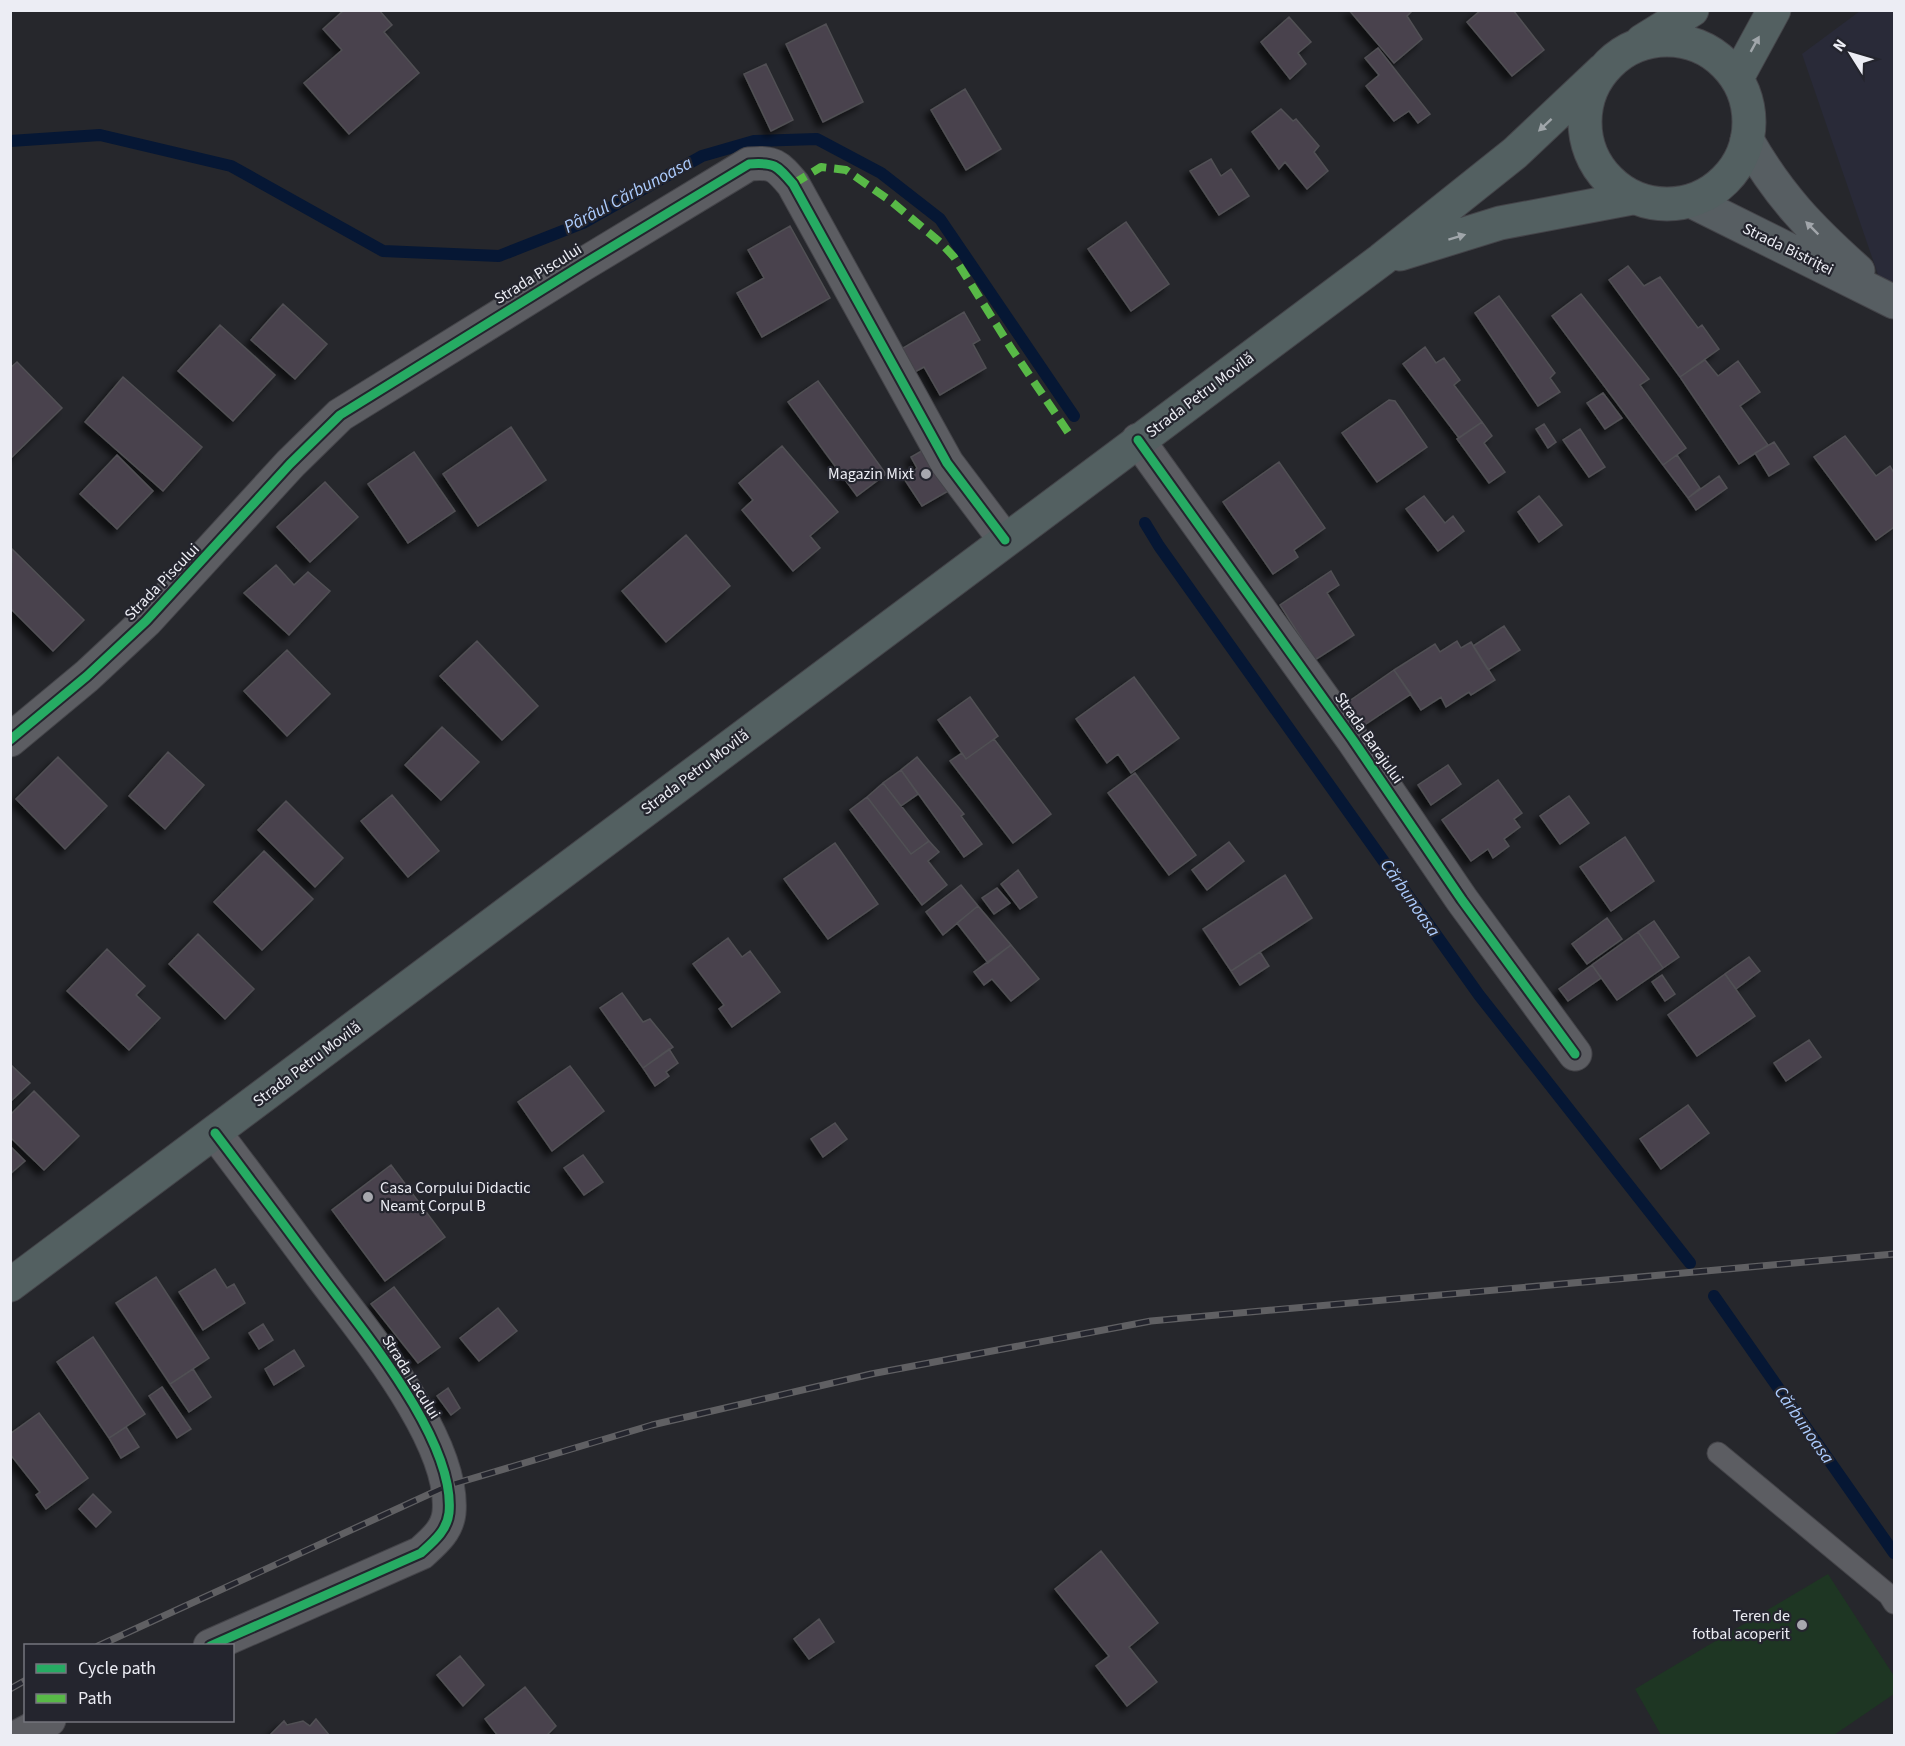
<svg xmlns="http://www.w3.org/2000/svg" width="1905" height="1746" viewBox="0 0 1905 1746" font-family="'Source Sans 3',sans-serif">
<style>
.built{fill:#292a38}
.green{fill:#1e3623}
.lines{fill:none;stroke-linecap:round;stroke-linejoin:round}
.stream{stroke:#061734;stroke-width:12}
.building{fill:#48434d;stroke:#515054;stroke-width:1.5;filter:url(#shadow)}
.service-casing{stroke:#444449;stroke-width:23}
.minor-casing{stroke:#444449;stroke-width:35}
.secondary-casing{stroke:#444449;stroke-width:35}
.primary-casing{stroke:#444449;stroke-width:35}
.service{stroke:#5c5d62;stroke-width:21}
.minor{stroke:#5c5d62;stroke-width:33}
.secondary{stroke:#575e62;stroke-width:33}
.primary{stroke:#536061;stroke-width:33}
.rail-casing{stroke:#606063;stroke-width:7}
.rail{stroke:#24252e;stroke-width:4.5;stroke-dasharray:14;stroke-linecap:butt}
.quiet{stroke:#58b947;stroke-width:8;stroke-dasharray:15 8;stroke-linecap:butt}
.cycleway-casing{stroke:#24252e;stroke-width:13}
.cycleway{stroke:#26ab63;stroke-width:9}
.oneway{fill:#a0a6aa}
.oneway2{fill:#a2a6ab}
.poi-dot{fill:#a7a8ae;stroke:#24252e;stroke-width:2}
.labels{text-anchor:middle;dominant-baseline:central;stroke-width:4.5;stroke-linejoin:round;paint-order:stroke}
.street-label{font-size:16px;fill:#ecedf4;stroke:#24252e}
.poi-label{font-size:16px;fill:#ecedf4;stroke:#24252e;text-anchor:end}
.water-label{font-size:18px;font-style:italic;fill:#adcdff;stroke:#24252e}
</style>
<defs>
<filter id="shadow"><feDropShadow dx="-5.5" dy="5.5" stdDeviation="3" flood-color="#0009"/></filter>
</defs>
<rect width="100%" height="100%" fill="#26272c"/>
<path class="built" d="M1860,11H1894V321L1802,54Z"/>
<path class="green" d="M1828,1574L1894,1676V1694L1834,1735H1661L1635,1689Z"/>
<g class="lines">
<path class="stream" d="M10,141L100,135L231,166L383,251L499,256L583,223L702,156L754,141L817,139L881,173L940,219L1074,416
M1145,523L1159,546L1479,995L1690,1263
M1714,1296L1894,1553"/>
</g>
<path class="building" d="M344,10H379L392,25L384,32L419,73L349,134L304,83L342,50L323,29Z
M1349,10H1413L1407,16L1422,39L1394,63Z
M1481,10H1513L1544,50L1512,76L1467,22Z
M1289,17L1311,42L1298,53L1306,64L1290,79L1261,42Z
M826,24L863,102L823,122L786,44Z
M1378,48L1430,114L1418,123L1409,111L1394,121L1366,86L1379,75L1365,58Z
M766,64L793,120L771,131L744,74Z
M965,89L1001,149L966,170L931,110Z
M1281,109L1293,121L1296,119L1319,146L1314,152L1328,171L1307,189L1285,162L1279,169L1252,132Z
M1211,159L1221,176L1231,169L1249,196L1219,215L1190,171Z
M1126,222L1169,284L1131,311L1088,249Z
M790,226L830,298L762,337L737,293L764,278L748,250Z
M1628,266L1644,286L1660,277L1698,328L1702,325L1719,349L1680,377L1609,280Z
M1581,294L1649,379L1640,385L1686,448L1663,465L1552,316Z
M1499,296L1555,373L1550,378L1560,392L1538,406L1475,313Z
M283,304L327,344L295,379L251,340Z
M964,312L980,340L973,344L986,368L940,395L924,367L911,374L898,351Z
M220,325L275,375L233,421L178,371Z
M1425,347L1436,363L1444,358L1460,380L1454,385L1482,422L1459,438L1403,364Z
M1705,360L1718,376L1738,361L1760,392L1740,406L1768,445L1739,464L1680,377Z
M17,362L62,408L10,459V368Z
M123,377L202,447L163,491L85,422Z
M818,381L886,474L857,496L788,402Z
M1603,393L1622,418L1605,429L1587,403Z
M1389,400L1395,401L1427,447L1377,482L1342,433Z
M1482,422L1492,436L1484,443L1505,472L1489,483L1457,439Z
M1544,424L1556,442L1548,448L1536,429Z
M511,427L546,480L478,526L443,474Z
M1580,429L1605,467L1589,477L1563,440Z
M1845,436L1876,476L1890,466L1894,473V527L1876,540L1814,457Z
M1774,442L1789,464L1769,476L1755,453Z
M782,446L838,512L810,536L820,548L793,571L742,510L753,500L739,483Z
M925,449L950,490L922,506L905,480L917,468L911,457Z
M414,452L455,511L408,543L368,484Z
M117,455L153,491L117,529L80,494Z
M1677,455L1700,488L1688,498L1663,465Z
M1279,462L1325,528L1294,550L1298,557L1273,574L1223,502Z
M1719,476L1727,488L1696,510L1688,498Z
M325,482L358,517L310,562L277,527Z
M1424,496L1445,523L1453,516L1464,531L1438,551L1406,509Z
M1539,496L1562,525L1539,542L1518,512Z
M686,535L730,586L666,642L622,591Z
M12,549L84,620L53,651L10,608Z
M276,565L294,585L308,572L330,591L289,635L244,593Z
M1331,571L1339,585L1327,593L1354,635L1315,660L1280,605Z
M1504,626L1520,650L1488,670L1473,646Z
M477,641L538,706L502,740L440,676Z
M1457,641L1461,648L1471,642L1495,680L1471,695L1469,692L1446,707L1441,697L1421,710L1394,670L1435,644L1440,652Z
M287,650L330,694L287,736L244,691Z
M1394,670L1411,694L1363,726L1348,702Z
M1134,677L1179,738L1131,773L1118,754L1107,763L1076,719Z
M970,697L998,736L966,759L938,720Z
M442,727L479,762L441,800L405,765Z
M994,739L1051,814L1013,843L950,761L962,753L966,759Z
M168,752L204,785L165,829L129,796Z
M58,757L107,806L65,849L16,799Z
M917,757L964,814L961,816L982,844L964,857L901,770Z
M1448,765L1461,784L1431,805L1418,785Z
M901,770L918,794L901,806L883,783Z
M1135,773L1196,855L1169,875L1108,793Z
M1498,780L1522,813L1514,819L1520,827L1504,839L1509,846L1493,858L1488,849L1471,861L1442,820Z
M883,783L929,841L911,854L867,797Z
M392,795L439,851L408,877L361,821Z
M1569,796L1589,823L1560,844L1540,816Z
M867,797L911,854L929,841L939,852L928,861L947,885L922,905L850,810Z
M286,801L343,858L315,887L258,830Z
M1625,837L1654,881L1611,911L1580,867Z
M1229,842L1244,861L1207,890L1192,870Z
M835,843L878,904L828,939L784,879Z
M264,851L313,899L262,950L214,902Z
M1018,870L1037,897L1020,909L1001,884Z
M1285,875L1312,918L1231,971L1203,929Z
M961,885L978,906L943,935L926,912Z
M997,888L1010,903L994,914L982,898Z
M978,906L1011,945L988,963L957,923Z
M1607,918L1622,939L1587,964L1572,944Z
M1654,921L1679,957L1663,968L1638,932Z
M1638,932L1663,968L1617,1000L1592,965Z
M198,934L254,989L225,1019L169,964Z
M728,938L742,957L750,951L780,992L732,1027L719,1009L724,1005L693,964Z
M1011,945L1039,979L1011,1001L992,979L984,985L974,972Z
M107,949L145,986L136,995L160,1018L129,1050L67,991Z
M1260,952L1269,966L1240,985L1231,971Z
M1749,957L1760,971L1736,989L1725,974Z
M1592,965L1601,978L1568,1001L1559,989Z
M1725,974L1755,1016L1697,1056L1668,1015Z
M1662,975L1675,994L1665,1001L1652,982Z
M622,993L643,1022L650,1019L673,1047L643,1068L600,1008Z
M1809,1040L1821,1057L1786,1081L1774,1063Z
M669,1049L678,1063L666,1072L669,1076L655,1086L643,1068Z
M10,1064L30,1083L10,1102Z
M570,1066L604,1111L552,1151L518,1102Z
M34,1091L79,1136L44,1170L10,1137V1115Z
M1688,1105L1709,1133L1661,1169L1640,1139Z
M835,1123L847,1139L823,1157L811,1139Z
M10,1146L25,1161L10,1174Z
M583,1155L603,1182L584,1195L564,1168Z
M391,1165L445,1237L385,1281L332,1210Z
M215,1269L227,1288L234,1284L245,1303L203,1330L179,1292Z
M156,1277L209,1358L170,1384L116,1303Z
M394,1287L440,1347L418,1363L371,1304Z
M498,1308L517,1331L479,1361L460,1338Z
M263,1324L273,1340L259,1349L249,1333Z
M93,1337L145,1414L109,1438L57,1362Z
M294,1350L304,1366L274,1385L265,1369Z
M193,1369L211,1397L189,1412L170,1384Z
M162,1387L191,1429L177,1438L149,1396Z
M448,1388L460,1408L451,1415L437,1396Z
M39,1413L88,1478L46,1509L36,1495L40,1492L10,1454V1434Z
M126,1427L139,1447L121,1458L109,1438Z
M93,1494L111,1512L96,1527L79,1509Z
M1101,1551L1158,1623L1129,1647L1157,1682L1127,1706L1096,1666L1109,1656L1055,1589Z
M819,1619L834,1642L809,1659L794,1639Z
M460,1656L484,1685L463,1706L437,1675Z
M525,1687L556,1726L546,1736H498L485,1719Z
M316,1719L330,1736H269L284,1721L287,1725L303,1721L310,1726Z"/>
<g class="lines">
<defs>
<path id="service" d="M1718,1453L1889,1595L1894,1603"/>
<path id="minor" d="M1138,440L1353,740L1462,900L1575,1054
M10,740L87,676L146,621L290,464L340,415L582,265L749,164C774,162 777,165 793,184L947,463L1005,540
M210,1646L421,1553C433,1542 447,1531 449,1513C456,1440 361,1329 319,1272C284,1225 250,1179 215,1133
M19,1736L49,1720"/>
<path id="secondary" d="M1747,140C1779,196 1810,228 1858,271
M1691,201L1894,302"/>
<path id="primary" d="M1585 122a82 82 0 1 1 164 0a82 82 0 1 1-164 0Z
M1642,41L1692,10
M1737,78L1774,10
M1400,254L1500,223L1632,198
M10,1285L1381,260L1515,153L1603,70"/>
</defs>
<use href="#service" class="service-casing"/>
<use href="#minor" class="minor-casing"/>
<use href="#secondary" class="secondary-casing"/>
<use href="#primary" class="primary-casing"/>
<use href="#service" class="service"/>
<use href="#minor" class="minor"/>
<use href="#secondary" class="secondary"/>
<use href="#primary" class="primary"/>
<defs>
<path id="rail" d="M98,1646L447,1486L652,1425L871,1374L1151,1321L1894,1254
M10,1689L26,1680"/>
</defs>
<use href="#rail" class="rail-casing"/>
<use href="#rail" class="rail"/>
<path class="quiet" d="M793,184L821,167L846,170L892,202L941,243L954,257L1011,348L1070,435"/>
<defs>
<path id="cycleway" d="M1138,440L1353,740L1462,900L1575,1054
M10,740L87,676L146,621L290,464L340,415L582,265L749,164C774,162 777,165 793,184L947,463L1005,540
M210,1646L421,1553C433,1542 447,1531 449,1513C456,1440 361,1329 319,1272C284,1225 250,1179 215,1133"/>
</defs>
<use href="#cycleway" class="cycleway-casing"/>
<use href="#cycleway" class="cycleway"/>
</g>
<defs><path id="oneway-solid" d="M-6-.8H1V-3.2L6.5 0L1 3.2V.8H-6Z" transform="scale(1.5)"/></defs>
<g class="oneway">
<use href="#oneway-solid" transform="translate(1755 44) rotate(-61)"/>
<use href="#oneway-solid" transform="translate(1545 125) rotate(137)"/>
<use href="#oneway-solid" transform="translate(1457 237) rotate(-17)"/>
</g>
<use class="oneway2" href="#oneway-solid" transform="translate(1812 228) rotate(-135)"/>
<g class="poi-dot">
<circle cx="926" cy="474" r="6"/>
<circle cx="368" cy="1197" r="6"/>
<circle cx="1802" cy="1625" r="6"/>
</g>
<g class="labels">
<g class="street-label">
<text transform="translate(1788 249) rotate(26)">Strada Bistriței</text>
<text transform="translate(538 274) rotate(-32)">Strada Piscului</text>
<text transform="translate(1200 395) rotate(-37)">Strada Petru Movilă</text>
<text transform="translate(162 582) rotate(-46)">Strada Piscului</text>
<text transform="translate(1369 738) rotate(55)">Strada Barajului</text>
<text transform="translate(695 772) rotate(-37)">Strada Petru Movilă</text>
<text transform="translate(307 1064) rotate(-37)">Strada Petru Movilă</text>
<text transform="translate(411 1377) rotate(58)">Strada Lacului</text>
</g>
<g class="poi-label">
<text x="914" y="474">Magazin Mixt</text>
<text x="380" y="1188" text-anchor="start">Casa Corpului Didactic<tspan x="380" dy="18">Neamţ Corpul B</tspan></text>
<text x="1790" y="1616">Teren de<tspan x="1790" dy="18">fotbal acoperit</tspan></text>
</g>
<g class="water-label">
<text transform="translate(628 195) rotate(-28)">Pârâul Cărbunoasa</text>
<text transform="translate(1410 898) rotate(55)">Cărbunoasa</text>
<text transform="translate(1804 1425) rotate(55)">Cărbunoasa</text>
</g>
</g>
<rect width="1905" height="1746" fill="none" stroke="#ecedf4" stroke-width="24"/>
<rect x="24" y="1644" width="210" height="78" fill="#24252e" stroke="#74757d" stroke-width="1.5"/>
<rect x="36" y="1664" width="30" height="9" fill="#26ab63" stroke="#74757d" stroke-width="1.5"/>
<text x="78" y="1674" font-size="18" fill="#ecedf4">Cycle path</text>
<rect x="36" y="1694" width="30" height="9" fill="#58b947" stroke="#74757d" stroke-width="1.5"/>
<text x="78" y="1704" font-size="18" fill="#ecedf4">Path</text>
<g transform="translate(1851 54) rotate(307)" stroke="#24252e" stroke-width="4.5" paint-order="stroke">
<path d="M0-4.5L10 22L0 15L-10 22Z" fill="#ecedf4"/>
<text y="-9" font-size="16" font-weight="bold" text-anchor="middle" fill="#ecedf4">N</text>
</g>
</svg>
